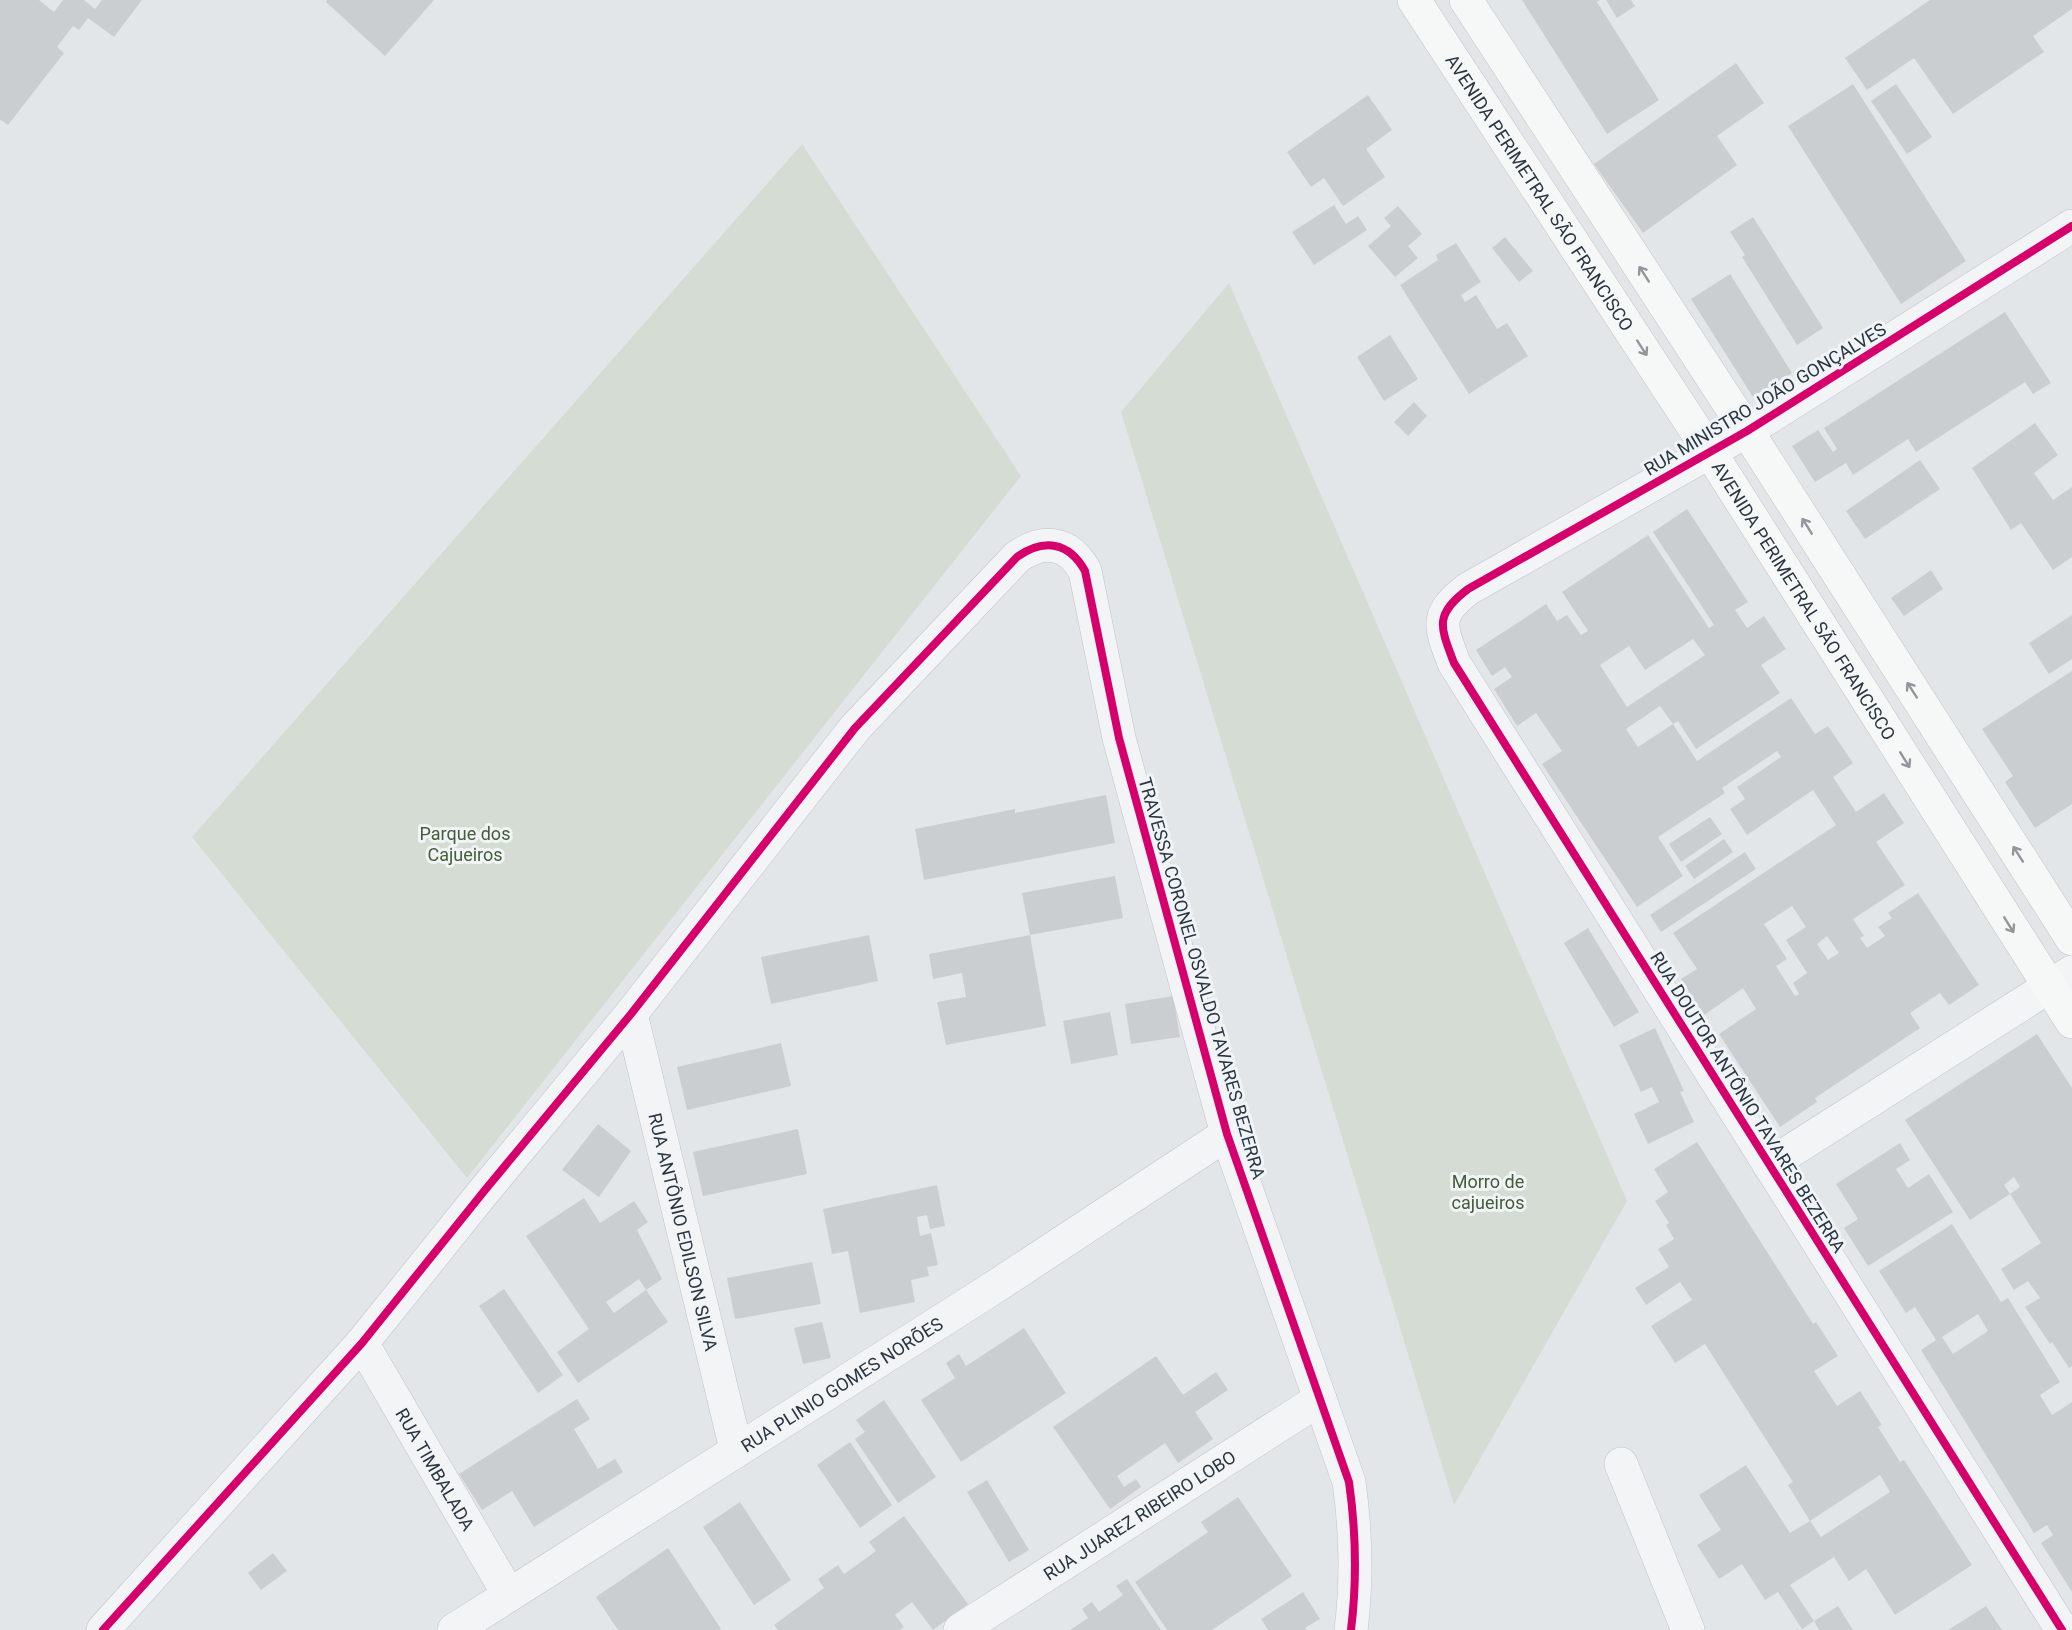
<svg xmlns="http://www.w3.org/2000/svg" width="2072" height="1630" viewBox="0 0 2072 1630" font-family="Roboto,sans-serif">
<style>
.green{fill:#d5dcd3}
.building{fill:#cbced0;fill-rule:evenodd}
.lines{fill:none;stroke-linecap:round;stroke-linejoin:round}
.street-casing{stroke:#c1c4c6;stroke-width:34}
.secondary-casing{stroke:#c1c4c6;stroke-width:34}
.street{stroke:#f2f4f5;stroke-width:33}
.secondary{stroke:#f6f7f7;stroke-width:33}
.cycleway-casing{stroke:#f1f4f7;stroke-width:11}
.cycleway{stroke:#d6006c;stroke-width:8}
.oneway{stroke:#90969c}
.labels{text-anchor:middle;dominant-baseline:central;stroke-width:6;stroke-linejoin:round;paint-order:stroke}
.street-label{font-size:18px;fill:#293542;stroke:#f1f4f7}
.park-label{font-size:18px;fill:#435e36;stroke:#f1f4f7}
</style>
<rect width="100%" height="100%" fill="#e3e6e8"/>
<path class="green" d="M802,144L1021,476L467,1178L192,837Z
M1229,283L1627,1201L1454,1505L1121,412Z"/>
<path class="building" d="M0,0H39L54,12L63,0H84L95,9L102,0H142L114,37L88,18L79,30L73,26L57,47L64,53L8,125L1,120L0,121Z
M327,0H434L385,56L326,2Z
M1522,0H1600L1597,2L1659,100L1607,134Z
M1606,0H1631L1635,6L1617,18Z
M1930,0H2072V9L2033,36L2044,52L1953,114L1914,58L1867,90L1845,58Z
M1736,63L1764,103L1717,136L1737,165L1643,233L1594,164Z
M1853,84L1966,261L1901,304L1788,126Z
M1896,84L1932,137L1907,154L1871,101Z
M1368,95L1392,130L1366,149L1385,177L1343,206L1324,178L1311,187L1287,152Z
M1334,205L1346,224L1358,216L1367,230L1314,265L1292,232Z
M1398,206L1422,234L1408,246L1418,258L1395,277L1368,246L1391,226L1384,218Z
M1753,217L1823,328L1797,345L1742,257L1745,255L1730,232Z
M1505,237L1533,271L1519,282L1492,248Z
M1456,243L1481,282L1461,295L1465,302L1476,295L1497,329L1507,323L1528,356L1469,394L1400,285L1438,260L1436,255Z
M1730,274L1792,373L1753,397L1691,299Z
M2005,312L2051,383L2033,394L2025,382L1916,452L1908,439L1853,475L1846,463L1815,482L1792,446L1818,430L1833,452L1837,449L1824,428Z
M1390,335L1418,379L1384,401L1357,357Z
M1414,402L1427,416L1408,436L1394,422Z
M2035,423L2058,455L2034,473L2053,500L2072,487V557L2053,570L2021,523L2011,530L1972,468Z
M1920,460L1940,489L1865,539L1846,511Z
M1687,509L1748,602L1735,610L1747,628L1764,616L1786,649L1761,665L1780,693L1696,749L1678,721L1673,724L1660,706L1626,729L1638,747L1673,724L1697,761L1791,698L1815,734L1828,726L1853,763L1833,777L1856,812L1884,793L1904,823L1876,842L1905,885L1853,919L1864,936L1860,938L1867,948L1885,936L1878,927L1892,918L1888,913L1918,893L1979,985L1949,1005L1940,993L1910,1013L1920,1028L1815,1098L1817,1102L1780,1127L1719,1034L1756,1009L1743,988L1704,1015L1681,979L1697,969L1673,933L1836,825L1813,790L1747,835L1730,809L1745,799L1737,787L1781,757L1777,751L1722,788L1725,793L1658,837L1683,876L1637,907L1542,764L1562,751L1536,713L1517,726L1494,689L1512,677L1505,667L1492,676L1476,650L1546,604L1557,621L1567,615L1581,635L1588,631L1562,592L1648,535L1709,628L1714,625L1653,532ZM1693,639L1705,655L1627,707L1600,665L1629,646L1645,670ZM1792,906L1806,927L1786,940L1807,973L1793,983L1799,994L1795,996L1776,966L1787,959L1764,924ZM1827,936L1839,953L1828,960L1817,944Z
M1931,570L1943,589L1904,616L1891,598Z
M2072,615V659L2049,674L2029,643Z
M2072,671V804L2035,828L2005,782L2013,776L1982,729Z
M1106,795L1115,843L924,880L915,829L1015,809V813Z
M1710,817L1722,834L1681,862L1669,844Z
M1724,839L1733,852L1694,879L1685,866Z
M1745,852L1756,869L1661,932L1650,915Z
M1115,876L1123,918L1030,935L1046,1026L946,1045L937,1002L966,997L962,973L933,979L929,954L1030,935L1022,893Z
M1588,928L1639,1012L1614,1027L1564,943Z
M869,935L878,981L771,1004L761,957Z
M1173,996L1180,1037L1131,1044L1125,1004Z
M1110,1012L1118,1055L1071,1064L1063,1021Z
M1655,1028L1684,1091L1680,1092L1694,1122L1648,1144L1634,1114L1659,1102L1652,1087L1641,1092L1619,1045Z
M2037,1034L2072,1088V1366L2069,1368L2052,1342L2050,1344L2025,1307L2040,1298L2028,1281L2014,1290L2001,1269L2041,1243L2010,1194L2020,1187L2014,1177L2004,1185L2010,1194L1970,1220L1905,1120Z
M781,1043L791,1086L687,1110L677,1067Z
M598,1124L631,1151L599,1197L562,1170Z
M798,1129L807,1174L703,1196L693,1152Z
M1697,1142L1813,1324L1816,1322L1838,1356L1814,1371L1837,1406L1860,1391L1882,1425L1878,1427L1900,1462L1904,1460L1972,1565L1895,1615L1866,1569L1849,1581L1834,1557L1790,1585L1814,1621L1802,1629L1778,1592L1765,1600L1742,1564L1719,1579L1697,1545L1721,1530L1699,1495L1746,1465L1790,1533L1810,1521L1821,1537L1890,1492L1880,1475L1810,1521L1788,1485L1793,1482L1705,1344L1675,1363L1651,1326L1692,1300L1680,1282L1646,1305L1635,1288L1669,1267L1658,1249L1674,1239L1666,1225L1669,1223L1655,1201L1668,1192L1654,1169Z
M1900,1143L1910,1160L1896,1169L1908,1188L1929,1174L1953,1212L1868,1266L1844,1228L1858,1219L1836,1184Z
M937,1185L945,1226L930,1229L927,1215L917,1217L920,1236L931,1233L938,1265L927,1267L929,1276L911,1280L915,1302L860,1313L848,1251L832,1254L823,1209Z
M584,1198L600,1223L634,1201L648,1222L637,1230L662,1279L646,1290L668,1322L578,1383L557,1352L589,1329L526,1236ZM639,1279L646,1290L614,1313L606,1302Z
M1952,1224L2001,1302L2008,1298L2060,1382L2040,1395L2052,1415L2072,1402V1592L2041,1543L2053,1535L2047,1525L2034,1533L1921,1350L1936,1340L1915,1307L1906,1313L1879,1271ZM1978,1314L1988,1331L1953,1354L1942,1337Z
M812,1262L821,1304L735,1319L727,1278Z
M504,1289L563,1375L538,1393L479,1306Z
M822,1322L831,1358L803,1364L794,1328Z
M1024,1328L1066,1393L961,1462L921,1400L955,1378L946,1363L959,1354L966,1366Z
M1156,1356L1183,1395L1216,1372L1228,1390L1195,1412L1213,1439L1178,1463L1165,1443L1117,1476L1124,1487L1136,1479L1141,1487L1110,1509L1053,1427Z
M577,1399L590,1419L574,1429L598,1469L615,1459L623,1472L534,1527L512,1491L482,1510L459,1474Z
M884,1400L936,1477L898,1503L855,1439L865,1432L856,1420Z
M850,1442L892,1505L860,1528L817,1465Z
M987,1480L1029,1550L1009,1562L967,1492Z
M1238,1497L1292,1576L1212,1630H1167L1135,1582L1208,1532L1201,1522Z
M740,1502L791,1580L754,1605L703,1527Z
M904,1516L968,1604L933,1630L912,1602L895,1615L904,1627L900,1630H778L774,1625L824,1588L818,1579L838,1565L844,1574L876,1551L869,1542Z
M668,1548L721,1629L719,1630H618L596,1597Z
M273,1553L287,1571L261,1590L248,1573Z
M1127,1579L1161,1630H1070L1088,1618L1082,1609L1092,1602L1099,1612L1123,1595L1116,1586Z
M1303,1592L1320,1619L1305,1628L1307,1630H1268L1261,1619Z
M1838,1606L1853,1630H1819L1814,1621Z
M1986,1606L2002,1630H1948Z"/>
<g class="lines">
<defs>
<g id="street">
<path id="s1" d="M631,1014L736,1449"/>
<path d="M1769,1165L2072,972"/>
<path id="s2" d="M362,1343L509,1595"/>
<path d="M1621,1464L1688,1630"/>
<path d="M103,1630L362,1343L485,1190L631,1014L855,728L1017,557C1044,538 1069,542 1085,571L1119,738L1227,1134L1349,1482C1356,1531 1357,1581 1351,1630"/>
<path id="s3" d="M454,1630L990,1290L1227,1134"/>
<path id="s4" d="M960,1630L1320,1399"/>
<path d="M2062,1630L1454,663C1440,626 1434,615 1468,589L1747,431L2072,226"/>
</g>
<g id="secondary">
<path id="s5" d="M1414,0L1710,452L2072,1022"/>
<path d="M1466,0L1747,431L2072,939"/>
</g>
</defs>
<use href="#street" class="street-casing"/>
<use href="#secondary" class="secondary-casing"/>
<use href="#street" class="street"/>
<use href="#secondary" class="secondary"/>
<defs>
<path id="cycleway" d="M103,1630L362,1343L485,1190L631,1014L855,728L1017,557C1044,538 1069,542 1085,571L1119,738L1227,1134L1349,1482C1356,1531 1357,1581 1351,1630
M2062,1630L1454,663C1440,626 1434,615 1468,589L1747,431L2072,226"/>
</defs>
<use href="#cycleway" class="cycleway-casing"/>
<use href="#cycleway" class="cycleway"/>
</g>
<defs><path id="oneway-shaft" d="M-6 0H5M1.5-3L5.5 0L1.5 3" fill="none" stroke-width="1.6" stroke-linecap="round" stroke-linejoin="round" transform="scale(1.5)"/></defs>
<g class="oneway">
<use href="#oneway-shaft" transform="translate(1644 274) rotate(-123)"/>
<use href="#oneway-shaft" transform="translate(1642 348) rotate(57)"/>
<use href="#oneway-shaft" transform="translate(1807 526) rotate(-122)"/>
<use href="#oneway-shaft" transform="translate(1912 690) rotate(-123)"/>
<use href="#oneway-shaft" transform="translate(1905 760) rotate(58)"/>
<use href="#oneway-shaft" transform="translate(2018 854) rotate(-123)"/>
<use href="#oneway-shaft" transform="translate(2009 925) rotate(58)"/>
</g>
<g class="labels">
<g class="street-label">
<text stroke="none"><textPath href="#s5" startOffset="230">AVENIDA PERIMETRAL SÃO FRANCISCO</textPath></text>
<text transform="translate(1765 399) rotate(-31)">RUA MINISTRO JOÃO GONÇALVES</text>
<text stroke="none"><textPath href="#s5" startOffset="716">AVENIDA PERIMETRAL SÃO FRANCISCO</textPath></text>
<text transform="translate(1202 978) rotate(74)">TRAVESSA CORONEL OSVALDO TAVARES BEZERRA</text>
<text transform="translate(1748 1102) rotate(58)">RUA DOUTOR ANTÔNIO TAVARES BEZERRA</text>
<text stroke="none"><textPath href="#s1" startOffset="224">RUA ANTÔNIO EDILSON SILVA</textPath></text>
<text stroke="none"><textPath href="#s3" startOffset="459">RUA PLINIO GOMES NORÕES</textPath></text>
<text stroke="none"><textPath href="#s2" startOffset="146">RUA TIMBALADA</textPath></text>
<text stroke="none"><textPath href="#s4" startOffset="213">RUA JUAREZ RIBEIRO LOBO</textPath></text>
</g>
<g class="park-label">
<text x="465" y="833">Parque dos<tspan x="465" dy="21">Cajueiros</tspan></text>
<text x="1488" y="1181">Morro de<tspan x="1488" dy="21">cajueiros</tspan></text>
</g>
</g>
</svg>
